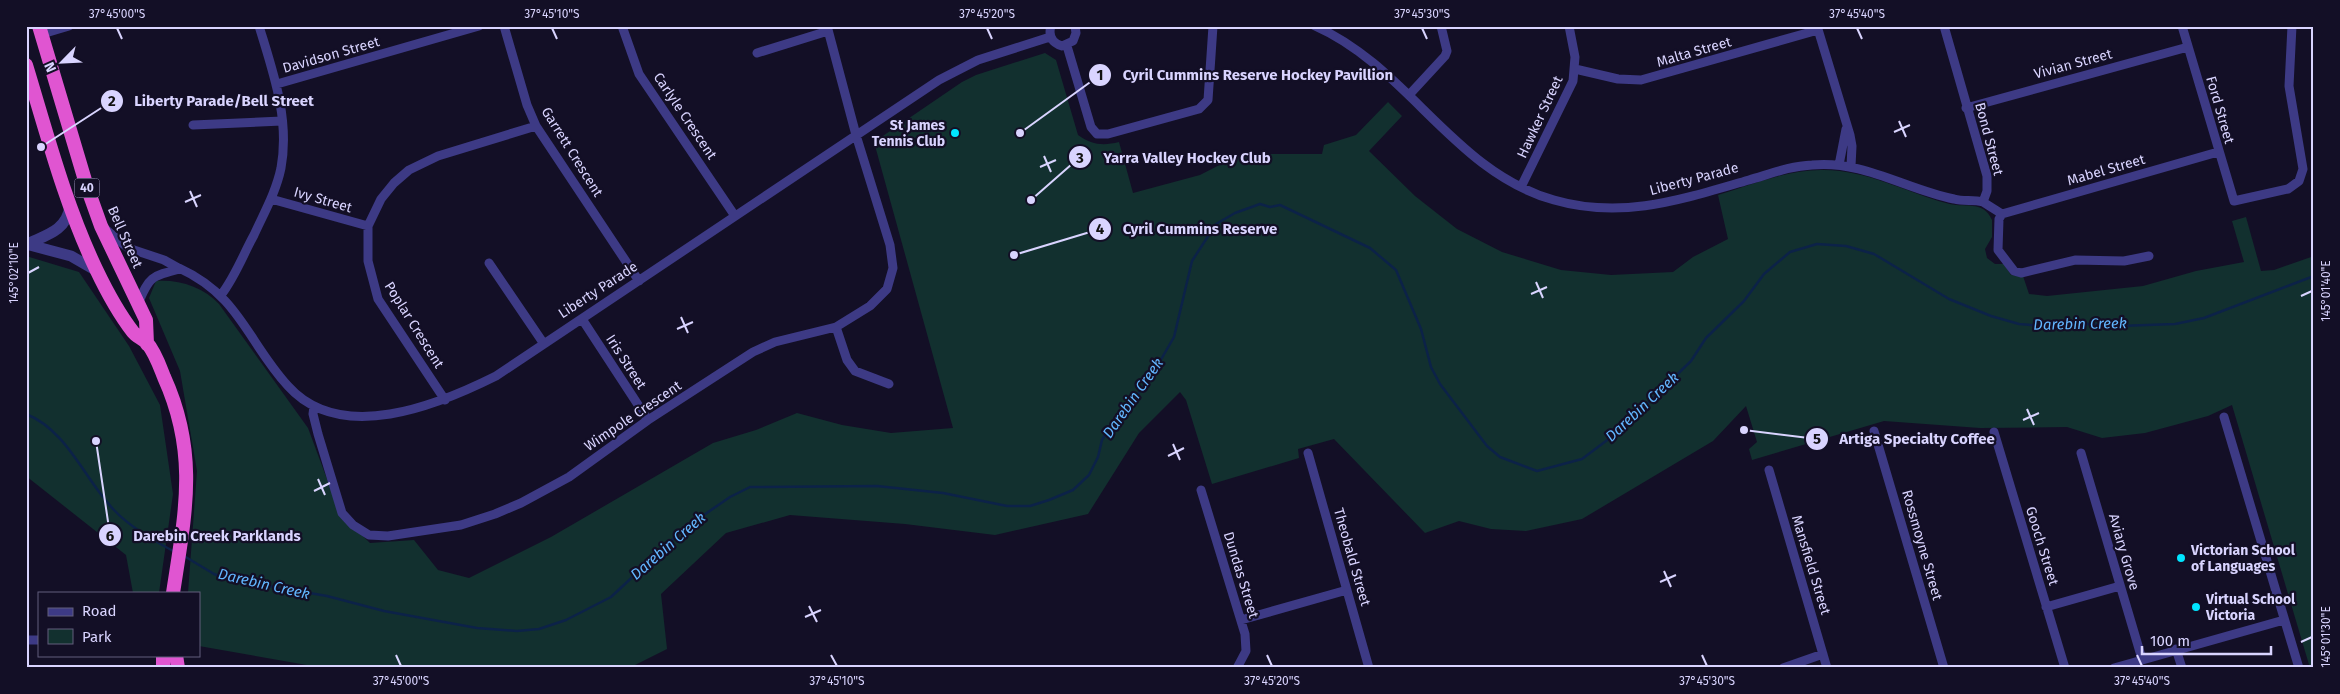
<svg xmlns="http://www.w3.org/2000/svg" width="2340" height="694" viewBox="0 0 2340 694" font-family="'Fira Sans',sans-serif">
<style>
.green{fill:#12302f}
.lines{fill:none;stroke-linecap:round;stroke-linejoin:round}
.stream{stroke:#0c2248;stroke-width:2.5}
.minor{stroke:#3d3a85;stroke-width:9}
.tertiary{stroke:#3d3a85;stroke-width:11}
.trunk{stroke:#e055d1;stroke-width:14}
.ticks{fill:none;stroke:#d9d4ff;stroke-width:2}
.poi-dot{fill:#00e5ff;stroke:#130f26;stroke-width:2}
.labels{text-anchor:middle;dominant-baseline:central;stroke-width:4.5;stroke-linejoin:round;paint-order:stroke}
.shield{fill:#130f26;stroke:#9e99be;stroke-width:1}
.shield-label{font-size:12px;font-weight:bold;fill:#d9d4ff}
.street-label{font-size:14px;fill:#d9d4ff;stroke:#130f26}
.poi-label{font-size:14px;font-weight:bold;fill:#d9d4ff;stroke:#130f26;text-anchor:start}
.water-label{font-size:15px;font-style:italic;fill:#62b6ff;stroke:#130f26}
.leader{fill:none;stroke:#d9d4ff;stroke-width:2}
.callout-dot{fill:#d9d4ff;stroke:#130f26;stroke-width:2}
.mark-label{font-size:15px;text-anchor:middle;font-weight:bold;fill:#111}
.callout-label{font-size:15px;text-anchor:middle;font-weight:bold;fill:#d9d4ff;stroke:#130f26;stroke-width:4.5;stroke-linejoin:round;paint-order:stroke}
.neatline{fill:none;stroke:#d9d4ff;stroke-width:2}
.ticks-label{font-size:12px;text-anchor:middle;fill:#d9d4ff}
</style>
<rect width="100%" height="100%" fill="#130f26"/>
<path class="green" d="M1045,53L1056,60L1078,135C1092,145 1103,146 1119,142L1133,193L1200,175L1241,154H1322L1324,145L1356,135L1388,102L1402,116L1369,151L1415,196L1457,229L1502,252L1561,270L1611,275L1673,272L1693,257L1728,239L1718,195C1751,185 1787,170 1821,170C1865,169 1905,192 1946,203C1964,209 1983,199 1992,220V237L1985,249L1987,258L1995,264H2004L2011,275L2023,276L2029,294L2047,296L2143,286L2196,271L2244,262L2232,221L2246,217L2261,271L2274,270L2314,256V668H2310L2232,405L2208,416L2145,433L2102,438L2067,427L1980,428L1884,421L1752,460L1749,449L1757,442L1746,406L1713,441L1582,519L1526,531L1491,529L1459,521L1425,533L1334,439L1298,449L1299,458L1212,484L1186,400L1180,392L1139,433L1088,514L995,535L905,524L790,515L726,533L661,594L667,649L629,668L318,667L199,646V593H188L197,471L180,371L149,298L156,281C178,279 204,287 219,304L308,428L340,514L370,543L414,540L438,570L469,578L551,537L713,443L756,430L797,413L842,425L891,433L953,428L874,142L962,82L976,75Z
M26,256L79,272L129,346L160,405L173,494L159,593H133L126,555L26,476Z"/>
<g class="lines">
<path class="stream" d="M26,414C67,430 85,480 114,510C128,525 156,542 175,552
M184,556L214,574L228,579L327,596L384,611L477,628L517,631L539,629L566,620L611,597L685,528L730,497L750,487L877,486L943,493L1007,506H1030L1049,500L1073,490L1089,475L1098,457L1102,440L1107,432L1123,416L1159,363L1174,337L1192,261L1216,224L1235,213L1260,204L1270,207L1280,205L1370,248L1396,270L1421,329L1431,367L1440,384L1487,446L1500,457L1537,471L1582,459L1618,432L1691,361L1706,338L1744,301L1764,274L1790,252L1817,244L1846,246L1874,254L1949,299L1991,316L2019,324L2052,327L2072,323L2119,326L2175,324L2204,318L2314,276"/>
<path class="minor" d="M504,26L527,105L536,126L639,281
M622,26L639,74L735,216
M1051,26C1048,36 1052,43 1062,46L1073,41L1076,33L1075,26
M1315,26C1408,67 1454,172 1554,200C1623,220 1683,199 1749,180C1770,174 1790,166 1812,165C1863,160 1905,189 1954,199C1964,202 1973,199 1983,202
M1817,26L1850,135L1852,146L1851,166
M1944,26L1987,176V191L1983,202L2002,214L1999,219L1998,250L2014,271L2021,273L2075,260L2124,261L2149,256
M2182,26L2234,201L2288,189L2299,181L2303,169L2289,86L2292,26
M42,34L69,26
M1067,46L1091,127L1097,134H1108L1199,109L1208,100L1213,26
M757,53L828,31
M1575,69L1618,79L1641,80L1818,30
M277,84L479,26
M1409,95L1445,56L1447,51L1441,26
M1966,108L2188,47
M193,125L282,121
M1839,165L1846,129
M1521,187L1573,81L1575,57L1569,26
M271,199L368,226
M2002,214L2218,152
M104,228L128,248L164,260L180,269
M489,263L544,344
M179,268C240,296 247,341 288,386C341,445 438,405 496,376L939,80L978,60L1050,37
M221,295C235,277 243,255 254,235C264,213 276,192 281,168C290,119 273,72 259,26
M138,304C149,277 151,276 180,269
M582,319L648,420
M836,327L847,360L855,371L889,384
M445,400L378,299L368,261V226L381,199L394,183L409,170L438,156L536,126
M314,406L313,414L318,434L342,513L353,525L369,535L388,536L461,525L495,514L521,503L569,477L648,420L753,352L775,342L836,327L870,306L887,289L893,268L890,245L856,135L827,26
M2224,417L2299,668
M1874,431L1944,668
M1994,432L2065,668
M1308,453L1369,668
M2081,453L2142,659
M1769,470L1827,668
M1201,490L1245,634L1246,651L1237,668
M2046,607L2120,586
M1241,620L1347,590
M26,640H39
M2176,649L2182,668
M1783,668L1823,654
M2114,668L2284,620"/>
<path class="tertiary" d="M26,244L71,256L97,271
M27,244C46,235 66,231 70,207"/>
<path class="trunk" d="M39,26L87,187L101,226L146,320L147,344
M26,65C47,134 65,204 96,269C106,290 119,314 133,332C136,336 143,339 147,343C155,352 160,367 164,377C199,454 185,514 173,593
M163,655V668
M176,655L178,668"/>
</g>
<path class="ticks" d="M117,28L122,39M552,28L557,39M987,28L992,39M1422,28L1427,39M1857,28L1862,39M1899,121L1906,137M1894,132L1910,125M1044,156L1051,172M1040,167L1056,160M190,191L197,207M185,202L201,195M28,273L39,267M1536,282L1543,298M1531,294L1547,287M2301,296L2312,291M681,317L688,333M677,329L693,322M2027,409L2034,425M2023,420L2039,413M1173,444L1180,460M1168,456L1184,448M318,479L325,495M314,491L330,483M1664,571L1671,587M1660,582L1676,575M809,606L817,622M805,617L821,610M2301,642L2312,637M396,655L401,666M831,655L837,666M1267,655L1272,666M1702,655L1707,666M2137,655L2142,666"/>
<g class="poi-dot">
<circle cx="955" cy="133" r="5"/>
<circle cx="2181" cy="558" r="5"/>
<circle cx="2196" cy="607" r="5"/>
</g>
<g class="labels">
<rect class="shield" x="74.5" y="178.5" width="25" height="19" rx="4"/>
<g class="shield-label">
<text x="87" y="188">40</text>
</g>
<g class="street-label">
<text transform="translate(1694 52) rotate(-16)">Malta Street</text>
<text transform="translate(331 55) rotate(-16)">Davidson Street</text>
<text transform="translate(2073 64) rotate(-15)">Vivian Street</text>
<text transform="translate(2220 110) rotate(74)">Ford Street</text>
<text transform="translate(685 116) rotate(56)">Carlyle Crescent</text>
<text transform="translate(1540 117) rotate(-65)">Hawker Street</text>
<text transform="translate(1989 139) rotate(75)">Bond Street</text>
<text transform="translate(572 152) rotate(58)">Garrett Crescent</text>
<text transform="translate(2106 170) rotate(-16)">Mabel Street</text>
<text transform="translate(1694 179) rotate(-15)">Liberty Parade</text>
<text transform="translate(323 200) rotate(16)">Ivy Street</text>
<text transform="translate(125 237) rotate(66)">Bell Street</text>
<text transform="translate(598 290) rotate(-33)">Liberty Parade</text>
<text transform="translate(414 325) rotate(58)">Poplar Crescent</text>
<text transform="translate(626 362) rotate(57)">Iris Street</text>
<text transform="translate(633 416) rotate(-34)">Wimpole Crescent</text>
<text transform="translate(1922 545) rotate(74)">Rossmoyne Street</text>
<text transform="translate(2042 546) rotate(73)">Gooch Street</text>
<text transform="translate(2124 552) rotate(74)">Aviary Grove</text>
<text transform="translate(1352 557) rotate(74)">Theobald Street</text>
<text transform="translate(1811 565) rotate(73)">Mansfield Street</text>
<text transform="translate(1241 575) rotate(73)">Dundas Street</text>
</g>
<g class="poi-label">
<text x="945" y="125" text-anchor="end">St James<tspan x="945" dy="16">Tennis Club</tspan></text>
<text x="2191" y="550">Victorian School<tspan x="2191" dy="16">of Languages</tspan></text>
<text x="2206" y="599">Virtual School<tspan x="2206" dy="16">Victoria</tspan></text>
</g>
<g class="water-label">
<text transform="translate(2080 324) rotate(-1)">Darebin Creek</text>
<text transform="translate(1133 398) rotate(-55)">Darebin Creek</text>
<text transform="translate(1642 407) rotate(-43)">Darebin Creek</text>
<text transform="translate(668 546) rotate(-41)">Darebin Creek</text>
<text transform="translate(264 584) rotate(13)">Darebin Creek</text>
</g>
</g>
<path class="leader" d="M1020 133L1100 75M41 147L112 101M1031 200L1080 157M1014 255L1100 229M1744 430L1817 439M96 441L110 535"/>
<g class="callout-dot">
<circle cx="1020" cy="133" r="5"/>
<circle cx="41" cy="147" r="5"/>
<circle cx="1031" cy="200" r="5"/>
<circle cx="1014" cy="255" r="5"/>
<circle cx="1744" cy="430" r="5"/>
<circle cx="96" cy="441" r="5"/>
<circle cx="1100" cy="75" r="12"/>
<circle cx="112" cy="101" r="12"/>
<circle cx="1080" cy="157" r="12"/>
<circle cx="1100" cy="229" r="12"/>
<circle cx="1817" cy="439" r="12"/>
<circle cx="110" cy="535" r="12"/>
</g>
<g class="mark-label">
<text x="1100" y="80">1</text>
<text x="112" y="106">2</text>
<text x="1080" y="163">3</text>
<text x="1100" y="234">4</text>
<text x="1817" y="444">5</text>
<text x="110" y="541">6</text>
</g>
<g class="callout-label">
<text x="1258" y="80">Cyril Cummins Reserve Hockey Pavillion</text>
<text x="224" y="106">Liberty Parade/Bell Street</text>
<text x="1187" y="163">Yarra Valley Hockey Club</text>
<text x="1200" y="234">Cyril Cummins Reserve</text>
<text x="1917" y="444">Artiga Specialty Coffee</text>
<text x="217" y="541">Darebin Creek Parklands</text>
</g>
<rect width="2340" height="694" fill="none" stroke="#130f26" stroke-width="55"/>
<rect x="38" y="592" width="162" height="65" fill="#130f26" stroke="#625e7d"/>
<rect x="48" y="608" width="25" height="8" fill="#3d3a85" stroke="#625e7d"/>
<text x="82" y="616" font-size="15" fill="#d9d4ff">Road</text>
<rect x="48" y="629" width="25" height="15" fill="#12302f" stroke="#625e7d"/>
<text x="82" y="642" font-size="15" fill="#d9d4ff">Park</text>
<g transform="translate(62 62) rotate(246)" stroke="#130f26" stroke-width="4" paint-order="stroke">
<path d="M0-4L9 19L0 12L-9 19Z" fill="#d9d4ff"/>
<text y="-8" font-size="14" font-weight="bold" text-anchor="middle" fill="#d9d4ff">N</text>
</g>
<path d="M2142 646v8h129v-8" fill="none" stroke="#d9d4ff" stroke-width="2.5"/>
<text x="2150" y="646" font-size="15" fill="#d9d4ff" stroke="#130f26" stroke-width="4" paint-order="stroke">100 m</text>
<rect x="28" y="28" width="2284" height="638" class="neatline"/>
<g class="ticks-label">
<text x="117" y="18">37°45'00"S</text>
<text x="552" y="18">37°45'10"S</text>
<text x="987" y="18">37°45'20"S</text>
<text x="1422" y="18">37°45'30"S</text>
<text x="1857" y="18">37°45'40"S</text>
<text transform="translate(14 273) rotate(-90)" y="4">145°02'10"E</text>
<text transform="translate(2326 291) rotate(-90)" y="4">145°01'40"E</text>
<text transform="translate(2326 637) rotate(-90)" y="4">145°01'30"E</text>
<text x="401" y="685">37°45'00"S</text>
<text x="837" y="685">37°45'10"S</text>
<text x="1272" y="685">37°45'20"S</text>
<text x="1707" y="685">37°45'30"S</text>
<text x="2142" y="685">37°45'40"S</text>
</g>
</svg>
